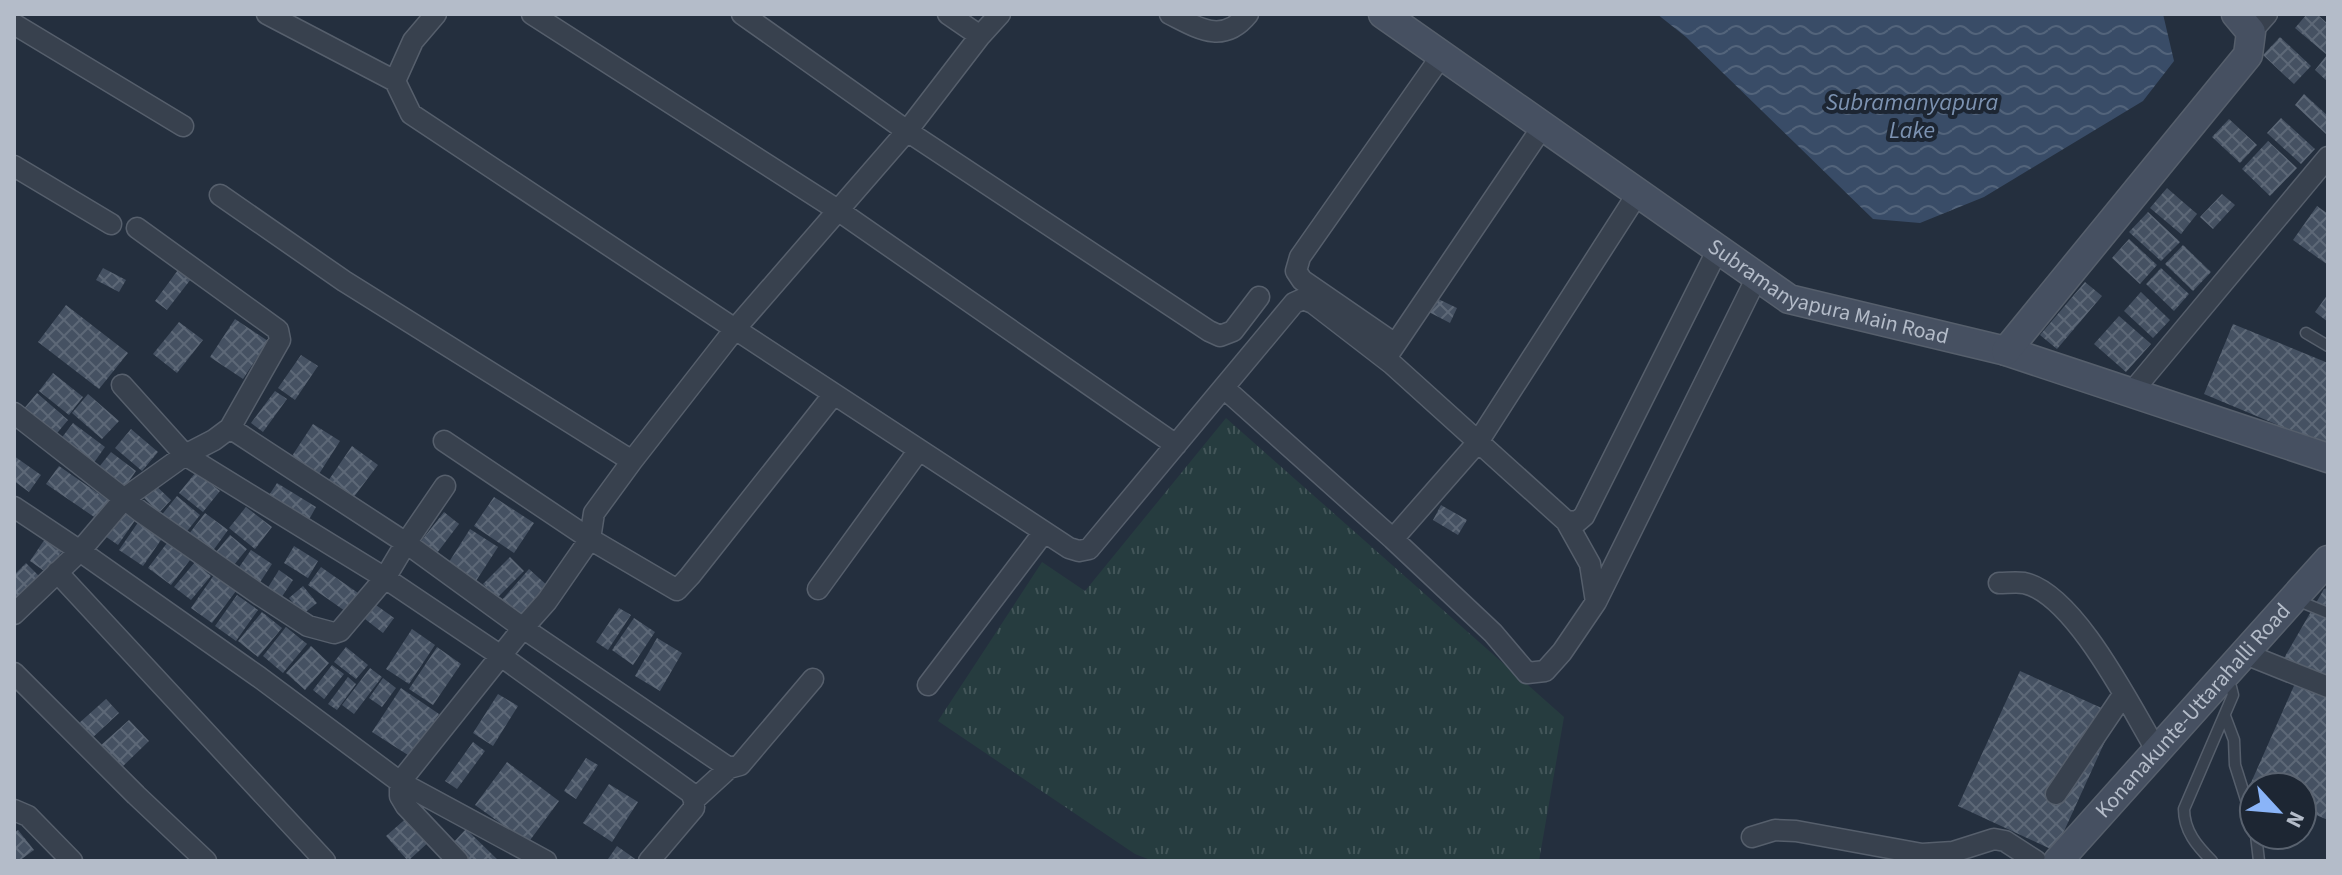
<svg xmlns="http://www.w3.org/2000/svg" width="2342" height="875" viewBox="0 0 2342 875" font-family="'Source Sans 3',sans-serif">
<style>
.grass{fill:url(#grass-tufts)}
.water{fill:url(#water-waves)}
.building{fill:url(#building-cross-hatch)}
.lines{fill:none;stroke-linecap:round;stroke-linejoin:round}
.lane-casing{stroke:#565f6c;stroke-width:13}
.street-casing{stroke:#565f6c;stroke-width:23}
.secondary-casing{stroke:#565f6c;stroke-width:31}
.lane{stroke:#38414e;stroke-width:10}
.street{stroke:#38414e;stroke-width:20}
.secondary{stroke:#465061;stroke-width:28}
.labels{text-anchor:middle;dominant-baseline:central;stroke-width:8;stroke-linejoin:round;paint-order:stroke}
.street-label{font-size:22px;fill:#b4bcc9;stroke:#1d2633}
.water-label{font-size:24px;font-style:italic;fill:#7c92b1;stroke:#1d2633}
</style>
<defs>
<pattern id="grass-tufts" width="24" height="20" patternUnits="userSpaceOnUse" patternTransform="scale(2)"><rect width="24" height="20" fill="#263c3f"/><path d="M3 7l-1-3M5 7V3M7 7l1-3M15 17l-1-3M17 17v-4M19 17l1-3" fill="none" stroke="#435659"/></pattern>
<pattern id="water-waves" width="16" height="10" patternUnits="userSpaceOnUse" patternTransform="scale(2)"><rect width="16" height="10" fill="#394c67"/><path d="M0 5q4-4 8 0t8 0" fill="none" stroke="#53647b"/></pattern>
<pattern id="building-cross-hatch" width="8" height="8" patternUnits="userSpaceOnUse" patternTransform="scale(2)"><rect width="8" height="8" fill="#455162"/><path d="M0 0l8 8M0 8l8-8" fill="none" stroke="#5d6877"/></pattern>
</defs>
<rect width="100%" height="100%" fill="#242f3e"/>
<path class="grass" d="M1226,418L1564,717L1539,861H1153L1135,854L938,721L1042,562L1085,591Z"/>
<path class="water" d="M1657,14H2163L2174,61L2143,101L1984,197L1920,223L1873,219L1686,37Z"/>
<path class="building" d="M2307,14H2317L2328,24V82L2315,70L2327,55L2295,28Z
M2280,37L2311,66L2294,84L2263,55Z
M2304,94L2328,116L2327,135L2295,105Z
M2281,118L2315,149L2301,164L2267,133Z
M2229,119L2257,145L2240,163L2212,137Z
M2268,141L2297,168L2270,196L2242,169Z
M2167,188L2197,214L2181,234L2150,208Z
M2222,194L2235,205L2213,229L2200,217Z
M2317,206L2328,214V265L2293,240Z
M2148,212L2180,242L2161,261L2129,232Z
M2129,239L2157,265L2140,284L2112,258Z
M2183,245L2211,272L2193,291L2165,264Z
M103,268L126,280L119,292L96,280Z
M2161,268L2189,294L2174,311L2146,284Z
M178,270L191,279L167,310L155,301Z
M2085,282L2102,296L2057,349L2040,335Z
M2141,292L2170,320L2153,338L2124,311Z
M2328,294V322L2315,312Z
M1434,297L1457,308L1450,323L1427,311Z
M66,305L128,353L99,389L38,342Z
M2119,316L2151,344L2126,372L2094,344Z
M235,319L268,341L243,379L210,357Z
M179,322L203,340L177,373L153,354Z
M2233,324L2328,363V446L2204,394Z
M301,355L318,366L295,400L278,388Z
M53,373L83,397L69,415L39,391Z
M275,391L287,399L263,432L251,423Z
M37,393L68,420L53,438L22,411Z
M88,394L119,421L102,439L72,413Z
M73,423L105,447L93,464L60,440Z
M313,424L340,441L319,474L292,456Z
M131,429L158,452L142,471L115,448Z
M352,446L378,465L353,498L328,481Z
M111,452L136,471L125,487L99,467Z
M14,456L41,475L29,492L14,481Z
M59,466L112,503L100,521L46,484Z
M196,472L220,491L203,512L179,493Z
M152,482L171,500L159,513L140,494Z
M277,483L316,507L306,525L266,500Z
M177,496L200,515L184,535L160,517Z
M494,497L534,523L514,553L474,526Z
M1441,505L1467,520L1458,535L1433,520Z
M246,507L272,527L255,549L229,528Z
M123,509L136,519L118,545L105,536Z
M444,512L459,524L434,557L418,545Z
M205,513L228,530L212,552L189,534Z
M139,521L163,537L143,566L119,550Z
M470,529L498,547L476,581L449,562Z
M230,535L247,549L233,566L216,552Z
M47,536L64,548L47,573L30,561Z
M167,543L190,560L171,585L148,568Z
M294,546L318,561L308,578L284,563Z
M251,550L272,564L257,587L235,573Z
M510,557L524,571L497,598L483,584Z
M195,562L211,576L191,600L174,587Z
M26,563L40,577L14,602V575Z
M321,567L358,593L345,611L308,585Z
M529,569L549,587L520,619L501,601Z
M279,570L293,580L281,598L267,589Z
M214,575L236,591L212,623L191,608Z
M303,586L317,603L303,614L289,598Z
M2328,588V679L2283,660L2324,589Z
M237,595L258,610L236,641L215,626Z
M376,605L394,618L383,633L365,619Z
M619,608L631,615L608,650L596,642Z
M262,612L282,628L258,657L238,641Z
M634,618L655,632L633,665L612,650Z
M286,627L307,644L283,673L263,656Z
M412,629L435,645L409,684L386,669Z
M657,638L682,653L660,691L635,676Z
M311,646L329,663L305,690L286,673Z
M346,647L368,665L356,679L334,662Z
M437,647L461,664L433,705L409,689Z
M332,665L344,674L324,699L313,690Z
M370,668L382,677L354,714L342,705Z
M2020,671L2117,715L2055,851L1958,806Z
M348,677L356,684L337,710L328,704Z
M383,678L396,688L382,707L369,698Z
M2297,679L2328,693V820L2302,809V787L2250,785Z
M401,688L439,714L411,757L372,732Z
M498,694L518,706L493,746L473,733Z
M106,699L119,713L91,739L78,724Z
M129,720L149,741L120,769L99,747Z
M473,742L485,751L457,789L445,781Z
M586,758L598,765L576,799L564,791Z
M507,762L559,801L528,843L475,805Z
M609,784L638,802L612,842L583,823Z
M410,815L431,840L408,861L386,836Z
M466,829L499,861H468L451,845Z
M18,830L34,850L19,861H14V833Z
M617,846L638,861H611L608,859Z"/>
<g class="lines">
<defs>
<path id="lane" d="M2306,333L2328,346
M2294,599L2328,613
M2225,716L2234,740L2235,765L2254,825
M2256,835L2259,861
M2212,861C2197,846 2184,831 2184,809L2233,695L2231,687L2224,679"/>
<path id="street" d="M267,14L395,81
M436,14L413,41L395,81L411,114L735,329L1069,548L1079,551L1089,549L1294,303L1303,299L1313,303L1392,364L1566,521L1577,522L1584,516L1718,249
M532,14L839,211L1176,445
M742,14L907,131L980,36L948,14
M1170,14C1198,28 1223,45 1248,14
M14,24L183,126
M2251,32L2267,14
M980,36L1000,14
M14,166L111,224
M220,195L344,281L632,461
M1395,344L1302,280L1296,271L1300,257L1442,55
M1388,355L1543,126
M122,385L185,455L385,578L501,656L691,793L694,800V808L649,861
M1224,388L1393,539L1493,633L1527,673L1545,671L1562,652L1596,602L1590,564L1566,521
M2131,393L2328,157
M14,413L141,512L260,595L308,626L334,633L340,631L385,578L406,543L445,486
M230,428L406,543L523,628L729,768L740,765L813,679
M444,441L590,539L677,590L690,576L834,394
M14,507L80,551L259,677L400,782L546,861
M1393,539L1478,442L1638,193
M57,572L325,861
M1999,583C2007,583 2017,582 2024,583C2075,594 2131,708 2157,751
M818,589L919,450
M1596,602L1757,277
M14,614L80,551L125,498L185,455L214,440L230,428L280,340L278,330L137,228
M2243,653L2328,687
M14,673L136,795L206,861
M928,685L1044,532
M2056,794L2123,695
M694,800L729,768
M14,810L28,816L72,861
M1752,837L1775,830L1796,831L1922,854L1953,852L1994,839L2005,841L2036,861
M458,861L406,806L400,796V782L523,628L547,601L590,539L594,513L632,461L735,329L907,131L1209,331L1220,336L1233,331L1259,297"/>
<g id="secondary">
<path id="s1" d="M1383,14L1789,299L2006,351L2328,458"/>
<path d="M2006,351L2248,55L2251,32L2236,14"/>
<path id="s2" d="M2058,861L2328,560"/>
</g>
</defs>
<use href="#lane" class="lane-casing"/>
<use href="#street" class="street-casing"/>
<use href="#secondary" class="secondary-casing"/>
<use href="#lane" class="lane"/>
<use href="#street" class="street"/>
<use href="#secondary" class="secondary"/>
</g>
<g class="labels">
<g class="street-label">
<text stroke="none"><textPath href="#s1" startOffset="530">Subramanyapura Main Road</textPath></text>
<text stroke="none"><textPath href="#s2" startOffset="202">Konanakunte-Uttarahalli Road</textPath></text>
</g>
<g class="water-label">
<text x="1912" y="102">Subramanyapura<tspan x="1912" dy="28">Lake</tspan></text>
</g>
</g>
<rect width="2342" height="875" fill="none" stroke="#b4bcc9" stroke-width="32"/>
<g transform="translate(2278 811) rotate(116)"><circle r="38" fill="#1d2633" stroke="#59626f" stroke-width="2"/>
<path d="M0-6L14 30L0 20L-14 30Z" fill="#8ab4f8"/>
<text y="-12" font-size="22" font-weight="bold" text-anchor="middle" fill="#b4bcc9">N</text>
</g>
</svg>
